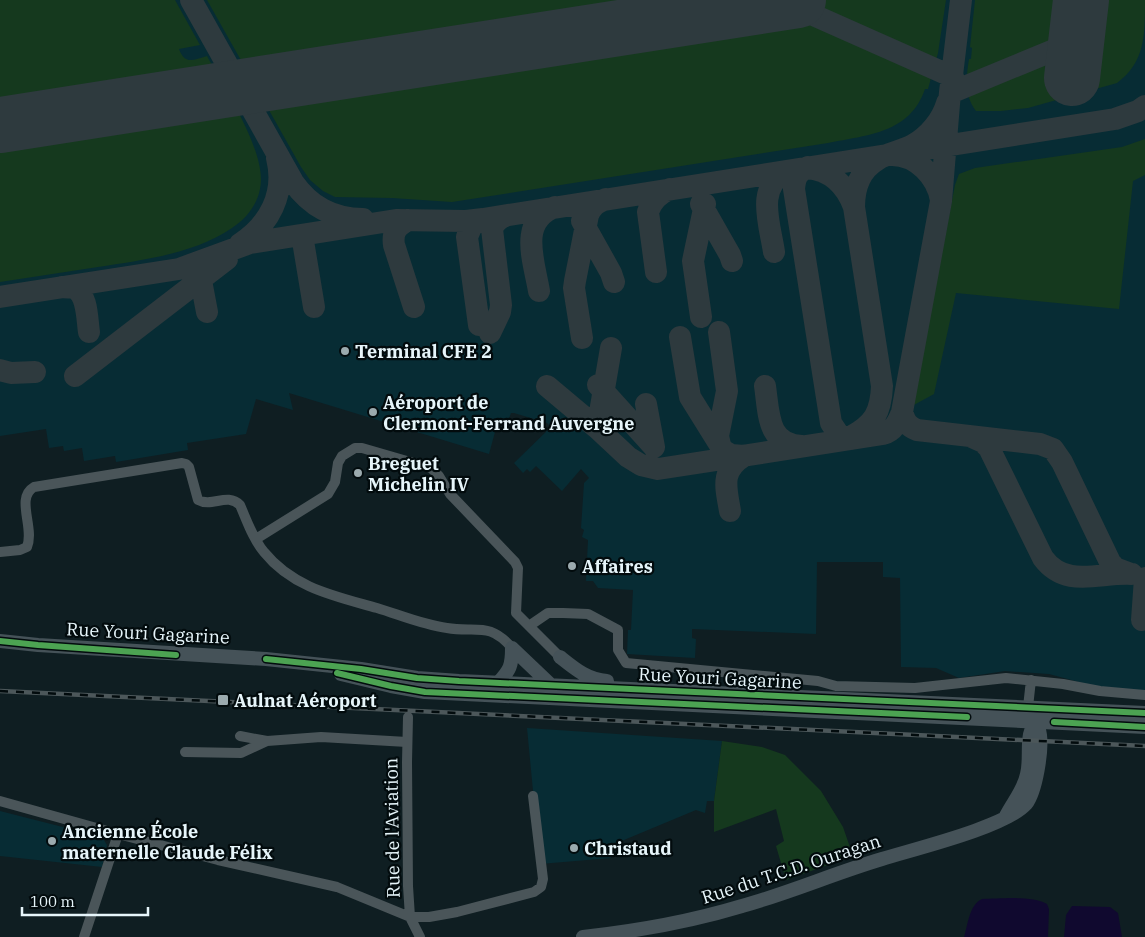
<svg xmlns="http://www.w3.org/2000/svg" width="1145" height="937" viewBox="0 0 1145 937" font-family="'IBM Plex Serif',serif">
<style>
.built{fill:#072c34}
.green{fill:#15391e}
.water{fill:#10092f}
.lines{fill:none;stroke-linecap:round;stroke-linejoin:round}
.taxiway{stroke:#2e3a3e;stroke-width:22}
.runway{stroke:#2e3a3e;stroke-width:56}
.street{stroke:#4a5559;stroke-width:10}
.secondary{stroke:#455258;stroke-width:14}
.rail-casing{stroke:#4c575a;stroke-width:4.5}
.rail{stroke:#020b0d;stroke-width:2.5;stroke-dasharray:8;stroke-linecap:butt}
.cycleway-casing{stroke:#020b0d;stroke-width:9}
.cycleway{stroke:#4ca352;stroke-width:6}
.poi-dot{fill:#9baaae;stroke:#020b0d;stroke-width:2}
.labels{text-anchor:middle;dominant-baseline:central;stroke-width:4.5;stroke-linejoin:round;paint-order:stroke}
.poi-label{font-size:18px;font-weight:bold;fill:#e6f5fa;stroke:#020b0d;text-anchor:start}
.street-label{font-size:18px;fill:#e6f5fa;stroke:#020b0d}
</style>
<rect width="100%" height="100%" fill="#0f1e22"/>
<path class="built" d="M0,0H1145V692L1101,688L1049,674L1005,671L959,678L936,668L901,667L900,578L883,577V562H817L816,634L692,629V638L696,639L695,658L627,654L628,630H631L633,590L598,588L593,581H586L588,540L582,537L584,530L581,528L584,483L589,478L581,469L562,491L536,466L530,472L527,469L523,473L514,463L551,427L547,423L514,413H511L507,424L498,421L489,454L289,393L293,410L256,399L246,434L187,443L188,450L116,462L115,456L84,461L82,448L64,451L63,446L49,448L46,429L0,436Z
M527,728L722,741L714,801H707L705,813L696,810L612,845L611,858L540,864Z
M0,811L102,837L107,845L102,867L0,856Z"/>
<path class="green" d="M0,0H175L200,45L179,49C185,65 193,60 207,56C224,88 268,153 260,189C257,205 246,219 232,228C194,254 142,260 98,267C65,272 33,277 0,282Z
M207,0H946L938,53L928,89H925C910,133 868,135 828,143L452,202L392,198L335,197L323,191L310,180L301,167Z
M975,0H1145C1145,36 1145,62 1117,83L1028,108L1001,111H976C964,95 966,78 969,59H971L972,48L970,47Z
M1145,139V175L1133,181L1119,309L956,293L934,394L912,406L955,185L959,174L975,168L1122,147Z
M722,741L762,747L785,755L821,791L843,827L853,856L786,880L776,846L784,841L776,809L714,832V801Z"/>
<path class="water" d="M982,899C1000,899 1032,895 1047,904L1049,909L1048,937H964C968,925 969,905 982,899Z
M1072,906L1110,907L1118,913L1122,937H1064L1066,915Z"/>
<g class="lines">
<path class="taxiway" d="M191,0L293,182C310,206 332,219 363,219
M961,0L950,92L941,201L902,412C905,421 907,426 917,430L1040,444L1053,449L1062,462L1110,562L1115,568L1131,574
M784,2L953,77
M950,93L1076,41
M892,155C917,155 937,177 941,200
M808,167C797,172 795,178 794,189L831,423L839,435L851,439
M807,168C831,170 846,185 854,207C854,189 860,170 877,160C887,153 902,151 913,145C929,136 942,120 947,103
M701,204L730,255L732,261
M408,220C397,226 392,232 394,245L414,307
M582,221L611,273L614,282
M302,235L314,307
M240,244C269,225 286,194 277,158
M774,252C770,224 755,187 787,171
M202,267L200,275L207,312
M656,272L648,212C652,200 659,194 670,189
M62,287C65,288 71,287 74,288C88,294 87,320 89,332
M539,291C534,261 518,221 555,207
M0,297L179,269L250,243L396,220L466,221L483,219L1115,119L1138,111L1145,106
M701,317L693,261L705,204
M479,325L467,237L472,225L485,219
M719,332L727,391L718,436L720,445
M490,333L500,312L501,305L492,229C495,221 500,218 508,215
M680,337L690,397L723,450L731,455L744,456
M582,338L574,288L575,281L588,215C592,206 596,203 606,199
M0,370L11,373L35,372
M75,376L227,259
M598,385L654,447
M547,386L597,428L628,457L641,465L658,469L883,434C894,431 898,422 902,412
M765,386C769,413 767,445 802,446
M646,404L654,447
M608,437L600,429L599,418L611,348
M850,437C874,425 881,412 882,386L854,207
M972,437L983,442L989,448L1043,558C1066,589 1099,572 1132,574
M730,511C726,487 720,471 744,456
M1142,620L1145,578"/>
<path class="runway" d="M1072,78L1081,0
M0,125L798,0"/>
<path class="street" d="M256,539L328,494L335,482L338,463L342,456L355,448H362L431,468L439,476L450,494L515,562L518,568L516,613L560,657
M0,552L20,550L27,547C35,528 15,498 34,487L182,463L186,464L189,467L198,500C212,508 227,492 240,505C247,521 253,539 264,552C293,588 335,596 377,608C400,615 423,625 447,628C476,633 489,621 512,648
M529,626L548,613H563L588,614L618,630V650L626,663L818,681L836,686L915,688L1006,678L1063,684L1100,691L1145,695
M1028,707L1031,680
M408,717L407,762L408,886L410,917L420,937
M240,736L267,741
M185,752L241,753L267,741L321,737L407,742
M0,801L118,834L218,860L337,887L410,917H429L457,912L534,892L541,887L543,879L533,796
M84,937L118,834"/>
<path class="secondary" d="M0,641L38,645L266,659L361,669L417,678L459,681L1145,713
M512,648L553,687
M560,657C575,669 588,680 607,681
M341,674L391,686L425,692L1145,727
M498,683C510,670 512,666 512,648
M1006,816C1013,802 1024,790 1027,774C1032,755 1023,733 1039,718
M583,937C638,931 689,922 742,906C789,893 835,873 882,859C914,849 1006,827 1026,804C1036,791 1042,751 1040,735C1039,727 1035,720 1032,714"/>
<defs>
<path id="rail" d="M0,691L1145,746"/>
</defs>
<use href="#rail" class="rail-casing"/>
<use href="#rail" class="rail"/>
<defs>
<path id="cycleway" d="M0,641L38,645L176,655
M266,659L361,669L417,678L459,681L1145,713
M337,673L391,686L425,692L967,717
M1054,722L1145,727"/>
</defs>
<use href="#cycleway" class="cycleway-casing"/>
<use href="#cycleway" class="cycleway"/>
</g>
<g class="poi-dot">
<circle cx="345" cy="351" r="5"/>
<circle cx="373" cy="412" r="5"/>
<circle cx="358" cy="473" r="5"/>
<circle cx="572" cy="566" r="5"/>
<rect x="217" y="694" width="12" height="12" rx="2.5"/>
<circle cx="52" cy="841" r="5"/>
<circle cx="574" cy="848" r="5"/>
</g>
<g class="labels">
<g class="poi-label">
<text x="355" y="351">Terminal CFE 2</text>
<text x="383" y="402">Aéroport de<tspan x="383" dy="21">Clermont-Ferrand Auvergne</tspan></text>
<text x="368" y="463">Breguet<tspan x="368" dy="21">Michelin IV</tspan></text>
<text x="582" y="566">Affaires</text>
<text x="234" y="700">Aulnat Aéroport</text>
<text x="62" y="831">Ancienne École<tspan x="62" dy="21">maternelle Claude Félix</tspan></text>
<text x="584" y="848">Christaud</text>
</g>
<g class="street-label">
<text transform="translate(148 633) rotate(3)">Rue Youri Gagarine</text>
<text transform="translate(720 678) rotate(3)">Rue Youri Gagarine</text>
<text transform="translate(392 828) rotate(-91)">Rue de l'Aviation</text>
<text transform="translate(791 869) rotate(-18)">Rue du T.C.D. Ouragan</text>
</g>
</g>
<path d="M22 907v8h126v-8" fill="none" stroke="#e6f5fa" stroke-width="2.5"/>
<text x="30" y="907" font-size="15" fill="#e6f5fa" stroke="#020b0d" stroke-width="4" paint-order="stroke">100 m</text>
</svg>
